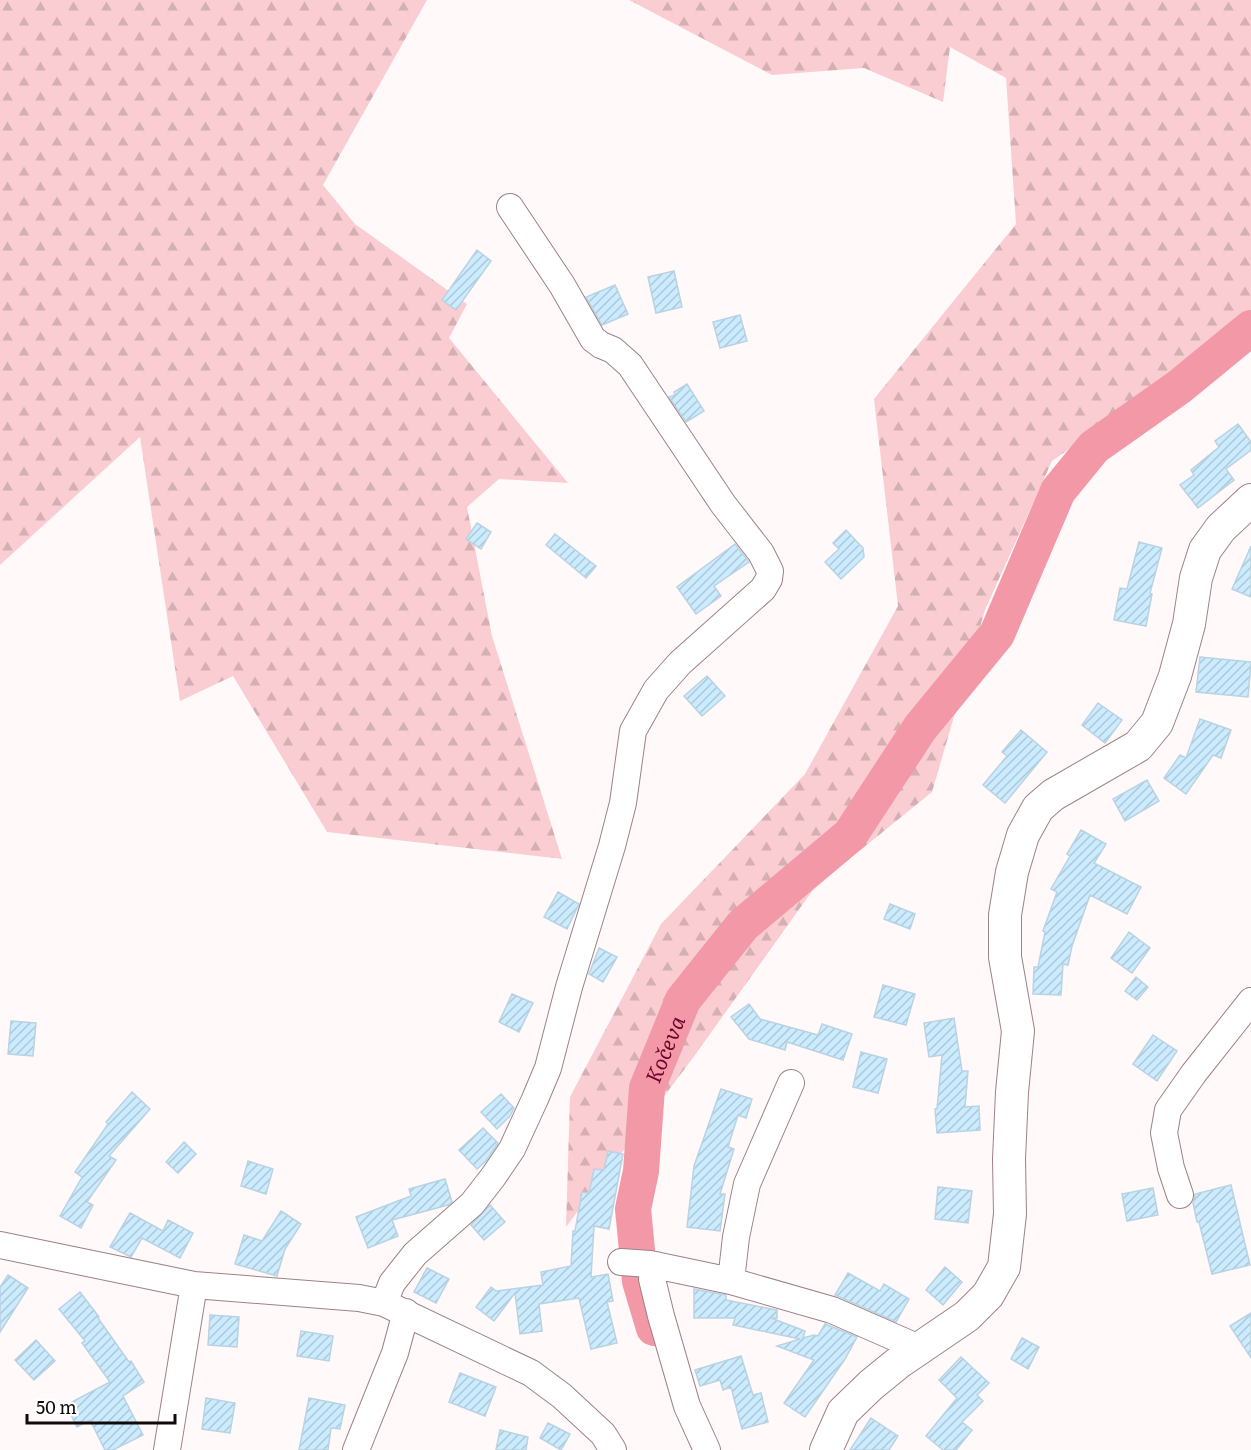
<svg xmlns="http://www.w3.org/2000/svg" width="1251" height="1450" viewBox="0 0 1251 1450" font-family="Literata,serif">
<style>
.forest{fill:url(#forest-firs)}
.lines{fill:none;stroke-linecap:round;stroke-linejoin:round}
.river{stroke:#f298a7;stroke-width:36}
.building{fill:url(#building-hatch);stroke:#bad2e1;stroke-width:1.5}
.minor-casing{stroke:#9d8286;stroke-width:28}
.major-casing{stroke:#9d8286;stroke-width:34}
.minor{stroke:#fff;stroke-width:26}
.major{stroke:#fff;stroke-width:32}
.labels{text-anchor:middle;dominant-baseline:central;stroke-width:5;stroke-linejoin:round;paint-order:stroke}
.water-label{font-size:21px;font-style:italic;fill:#70022b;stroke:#fff}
</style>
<defs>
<pattern id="forest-firs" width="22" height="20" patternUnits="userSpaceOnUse" patternTransform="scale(1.5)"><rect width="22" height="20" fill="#f9cdd2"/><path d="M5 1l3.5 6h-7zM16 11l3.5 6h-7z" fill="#d4afb3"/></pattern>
<pattern id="building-hatch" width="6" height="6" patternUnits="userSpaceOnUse" patternTransform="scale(1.5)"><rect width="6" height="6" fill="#cbebff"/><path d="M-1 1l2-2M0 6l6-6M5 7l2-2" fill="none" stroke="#adc8d9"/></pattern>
</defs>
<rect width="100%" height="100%" fill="#fff9fa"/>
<path class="forest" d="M0,0H427L323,185L355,224L467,304L449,338L568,483L499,479L467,507L492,636L562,859L327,832L233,676L180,701L140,437L0,565Z
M629,0H1251V313L1187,366L1052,461L985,610L932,792L815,887L695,1055L566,1227L570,1097L661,924L805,774L898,606L874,399L1016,224L1006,78L950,47L943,102L864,68L772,75Z"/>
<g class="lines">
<path class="river" id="s1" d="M654,1328L640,1281L633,1209L641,1171L647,1088L683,1000L743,925L850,835L920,728L997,634L1058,491L1094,447L1179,387L1251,328"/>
</g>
<path class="building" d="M477,250L491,261L456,310L442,300Z
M674,271L682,307L656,313L648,277Z
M615,285L628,314L602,325L586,297Z
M740,315L747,341L720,348L713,322Z
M687,384L704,411L686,422L669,397L675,395L674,392Z
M1238,424L1251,442V450L1226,469L1234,480L1198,508L1180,485L1194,475L1191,470L1219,447L1215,441Z
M477,523L491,532L481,549L466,539Z
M846,530L863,548L864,557L841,579L825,562L839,549L833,543Z
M555,534L596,566L586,578L546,545Z
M1139,542L1162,548L1150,593L1152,594L1146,626L1114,620L1120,588L1127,589Z
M735,544L749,562L714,586L721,596L696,614L677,587Z
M1251,546V597L1232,589Z
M1200,657L1251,662L1248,697L1196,692Z
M707,676L725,696L702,716L684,696Z
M1098,703L1122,720L1105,743L1082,725Z
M1200,719L1231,730L1221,758L1213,755L1186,794L1164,778L1180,755L1186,758Z
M1021,730L1047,752L1005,803L983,785L1007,756L1002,752Z
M1147,780L1159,801L1125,821L1113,799Z
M1081,830L1106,844L1094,863L1141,887L1127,914L1090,895L1072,946L1068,965L1063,964L1061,995L1033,994L1034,967H1038L1045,932L1043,931L1057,892L1051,889L1070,856L1067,854Z
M558,892L579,904L567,929L544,917Z
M890,904L915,914L910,929L884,919Z
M1129,932L1150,948L1132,973L1111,958Z
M599,948L617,957L603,982L589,974Z
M1136,977L1148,987L1137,1000L1125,991Z
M883,985L915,994L906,1025L874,1017Z
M512,994L533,1003L519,1032L499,1022Z
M749,1004L760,1019L818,1035L822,1024L852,1034L843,1060L787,1042L785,1050L749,1039L731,1017Z
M954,1018L962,1071H968L965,1107L979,1106L980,1130L937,1133L935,1109H937L942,1055L929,1057L924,1023Z
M11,1021L36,1023L33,1056L8,1054Z
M1153,1035L1177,1051L1157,1081L1133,1064Z
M861,1052L887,1059L878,1093L853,1087Z
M721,1089L752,1099L746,1118L738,1115L728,1147L734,1149L720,1194H725L720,1231L687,1227L694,1166Z
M132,1092L150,1109L109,1156L116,1160L87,1202L93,1205L81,1228L60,1216L82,1177L75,1172L108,1124L106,1122Z
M501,1094L514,1108L510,1116L497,1129L481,1112Z
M483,1128L498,1143L486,1161L477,1169L459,1150Z
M184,1142L196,1154L178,1173L166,1162Z
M608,1151L623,1154L609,1229L594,1226L591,1277L608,1274L613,1301L607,1302L617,1343L591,1349L579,1298L539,1304L542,1331L520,1334L515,1293L494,1321L476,1307L491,1287L496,1291L543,1285L541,1272L571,1266L573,1231H575L582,1192L589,1193L594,1169L604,1170Z
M248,1161L273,1169L266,1194L241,1186Z
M445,1179L452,1202L448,1205L392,1220L398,1236L368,1248L356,1217L411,1196L409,1189Z
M1231,1185L1250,1265L1212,1274L1199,1222H1197L1193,1203L1195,1194Z
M938,1187L972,1191L968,1223L935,1219Z
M1153,1188L1158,1215L1127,1221L1122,1194Z
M490,1205L505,1222L484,1240L471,1225Z
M281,1211L301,1224L285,1249L277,1276L235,1264L244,1235L262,1241Z
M130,1213L163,1231L168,1220L193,1233L180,1258L142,1238L131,1257L110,1247Z
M945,1267L962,1282L943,1305L926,1290Z
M427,1268L449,1279L436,1303L414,1292Z
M848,1273L880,1291L884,1284L909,1299L896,1322L835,1295Z
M8,1275L28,1288L0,1332V1287Z
M694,1289L726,1295V1300L777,1310V1318H771L805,1331L803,1338L814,1335L818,1336L825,1324L857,1337L845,1359L805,1417L784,1403L814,1360L777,1346L800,1339L733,1325L735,1318H694Z
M80,1292L99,1317L98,1318L129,1362L131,1361L144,1382L123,1396L143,1435L113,1450H105L90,1420L77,1427L66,1405L110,1382L82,1343L85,1341L59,1309Z
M1251,1313V1358L1230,1326Z
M210,1315L239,1317L237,1347L208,1345Z
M301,1331L333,1336L329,1361L297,1356Z
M1022,1338L1039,1347L1028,1369L1011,1359Z
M36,1340L55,1361L34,1380L15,1360Z
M741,1356L753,1395L761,1393L768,1422L742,1429L731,1387L723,1390L720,1380L700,1386L695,1370Z
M961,1357L989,1383L977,1395L983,1401L962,1422L972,1430L956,1450H943L926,1436L957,1398L939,1380Z
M460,1373L496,1387L485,1416L449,1402Z
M206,1398L235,1403L230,1433L202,1429Z
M309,1398L345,1405L340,1429L331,1428L328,1450H299Z
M871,1418L898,1436L889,1450H850Z
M548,1423L570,1434L561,1450L540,1438Z
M500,1430L528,1437L526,1450H496Z"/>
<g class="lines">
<defs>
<path id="minor" d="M1180,1195L1171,1168L1164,1133L1168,1110L1194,1073L1251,1001
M0,1245L194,1285L359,1298L384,1303L531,1373L562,1396L603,1434L613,1450
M621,1262L650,1264L731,1281L832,1310L919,1348
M656,1265L652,1279L661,1316L687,1406L707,1450
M731,1281L736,1237L747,1184L791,1083
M384,1303L392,1283L415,1254L472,1204L493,1177L512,1149L535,1099L548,1068L569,987L612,846L623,803L633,731L656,690L680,663L763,589L769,579L770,571L761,553L723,504L630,365L613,350L601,345L593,339L562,285L510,207
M167,1450L194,1285
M356,1450L395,1353L406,1312"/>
<path id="major" d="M826,1450L843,1412L871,1385L898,1363L967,1316L988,1295L1004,1267L1010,1214L1009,1159L1012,1092L1018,1031L1005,957V915L1012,872L1023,835L1038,808L1053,795L1138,746L1157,723L1175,676L1189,624L1196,578L1205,550L1221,528L1251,500"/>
</defs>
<use href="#minor" class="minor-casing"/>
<use href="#major" class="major-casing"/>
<use href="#minor" class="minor"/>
<use href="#major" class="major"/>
</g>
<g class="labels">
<g class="water-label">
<text stroke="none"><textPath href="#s1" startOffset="286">Kočeva</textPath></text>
</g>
</g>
<path d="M27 1414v9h148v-9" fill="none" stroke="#12090a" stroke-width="3"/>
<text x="36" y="1414" font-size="18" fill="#12090a" stroke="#ffffff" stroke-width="4.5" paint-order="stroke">50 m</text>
</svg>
